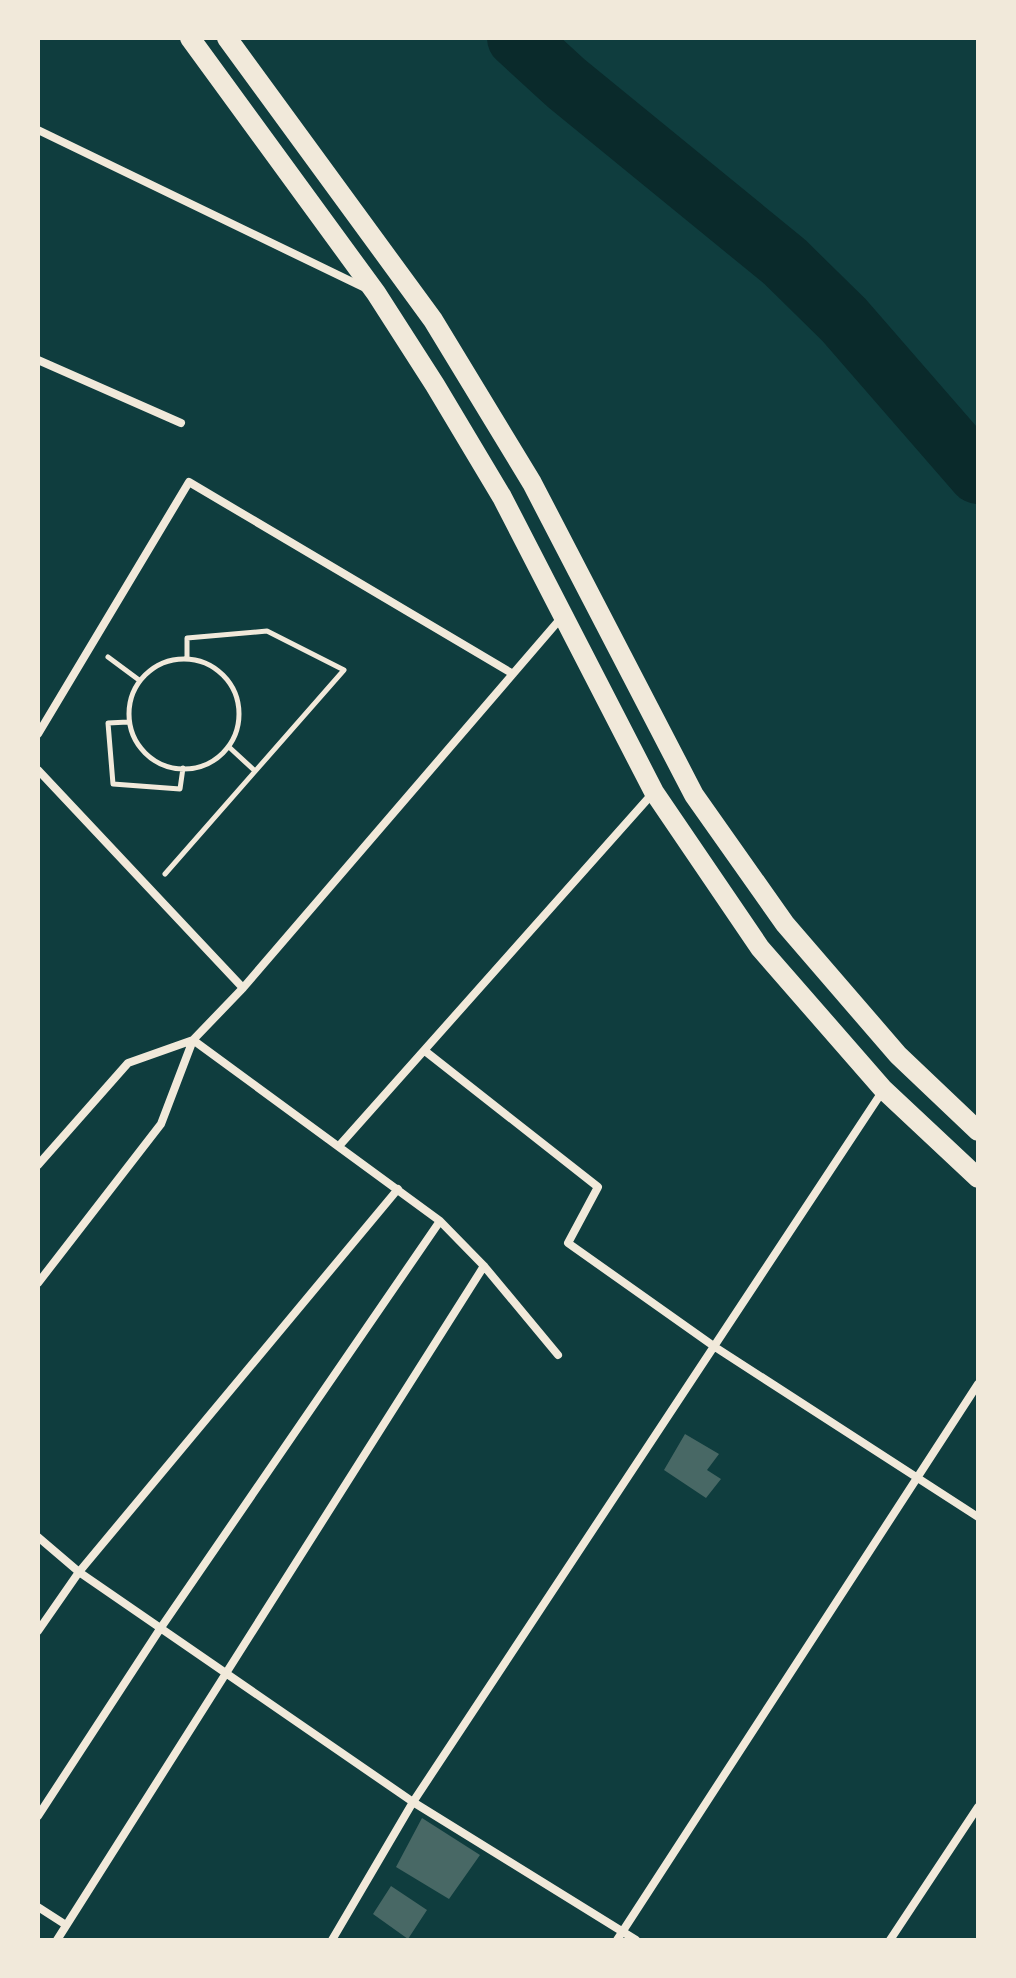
<svg xmlns="http://www.w3.org/2000/svg" width="1016" height="1978" viewBox="0 0 1016 1978" font-family="Rubik,sans-serif">
<style>
.lines{fill:none;stroke-linecap:round;stroke-linejoin:round}
.river{stroke:#0a2a2b;stroke-width:60}
.building{fill:#486865}
.path{stroke:#f1e9da;stroke-width:5}
.minor{stroke:#f1e9da;stroke-width:8}
.primary{stroke:#f1e9da;stroke-width:20}
</style>
<rect width="100%" height="100%" fill="#0f3d3e"/>
<g class="lines">
<path class="river" d="M517,38L566,83L785,262L844,320L978,474"/>
</g>
<path class="building" d="M685,1434L719,1454L707,1470L721,1479L706,1498L664,1470Z
M422,1818L480,1855L449,1899L396,1867Z
M391,1886L427,1910L408,1939L373,1914Z"/>
<g class="lines">
<path class="path" d="M108,657L139,680
M129 714a55 55 0 1 1 110 0a55 55 0 1 1-110 0Z
M128,722L108,723L113,784L180,789L183,768
M229,747L255,771
M165,874L344,670L267,631L187,638V659"/>
<path class="minor" d="M38,130L365,288
M38,360L181,423
M38,734L189,482L513,674
M38,770L243,988
M193,1040L440,1221L484,1266L558,1355
M425,1051L598,1187L568,1243L715,1347L978,1517
M339,1146L653,793
M38,1165L128,1063L193,1040
M38,1283L161,1124L193,1040L243,988L561,618
M38,1537L79,1572L413,1802L636,1940
M38,1631L79,1572L398,1189
M38,1816L160,1629L440,1221
M38,1907L66,1925
M57,1940L484,1266
M332,1940L413,1802L882,1092
M617,1940L978,1384
M890,1940L978,1807"/>
<path class="primary" d="M190,38L376,293L435,385L502,497L654,792L760,948L883,1089L978,1178
M227,38L433,320L532,483L694,795L785,924L898,1055L978,1131"/>
</g>
<rect width="1016" height="1978" fill="none" stroke="#f1e9da" stroke-width="80"/>
</svg>
